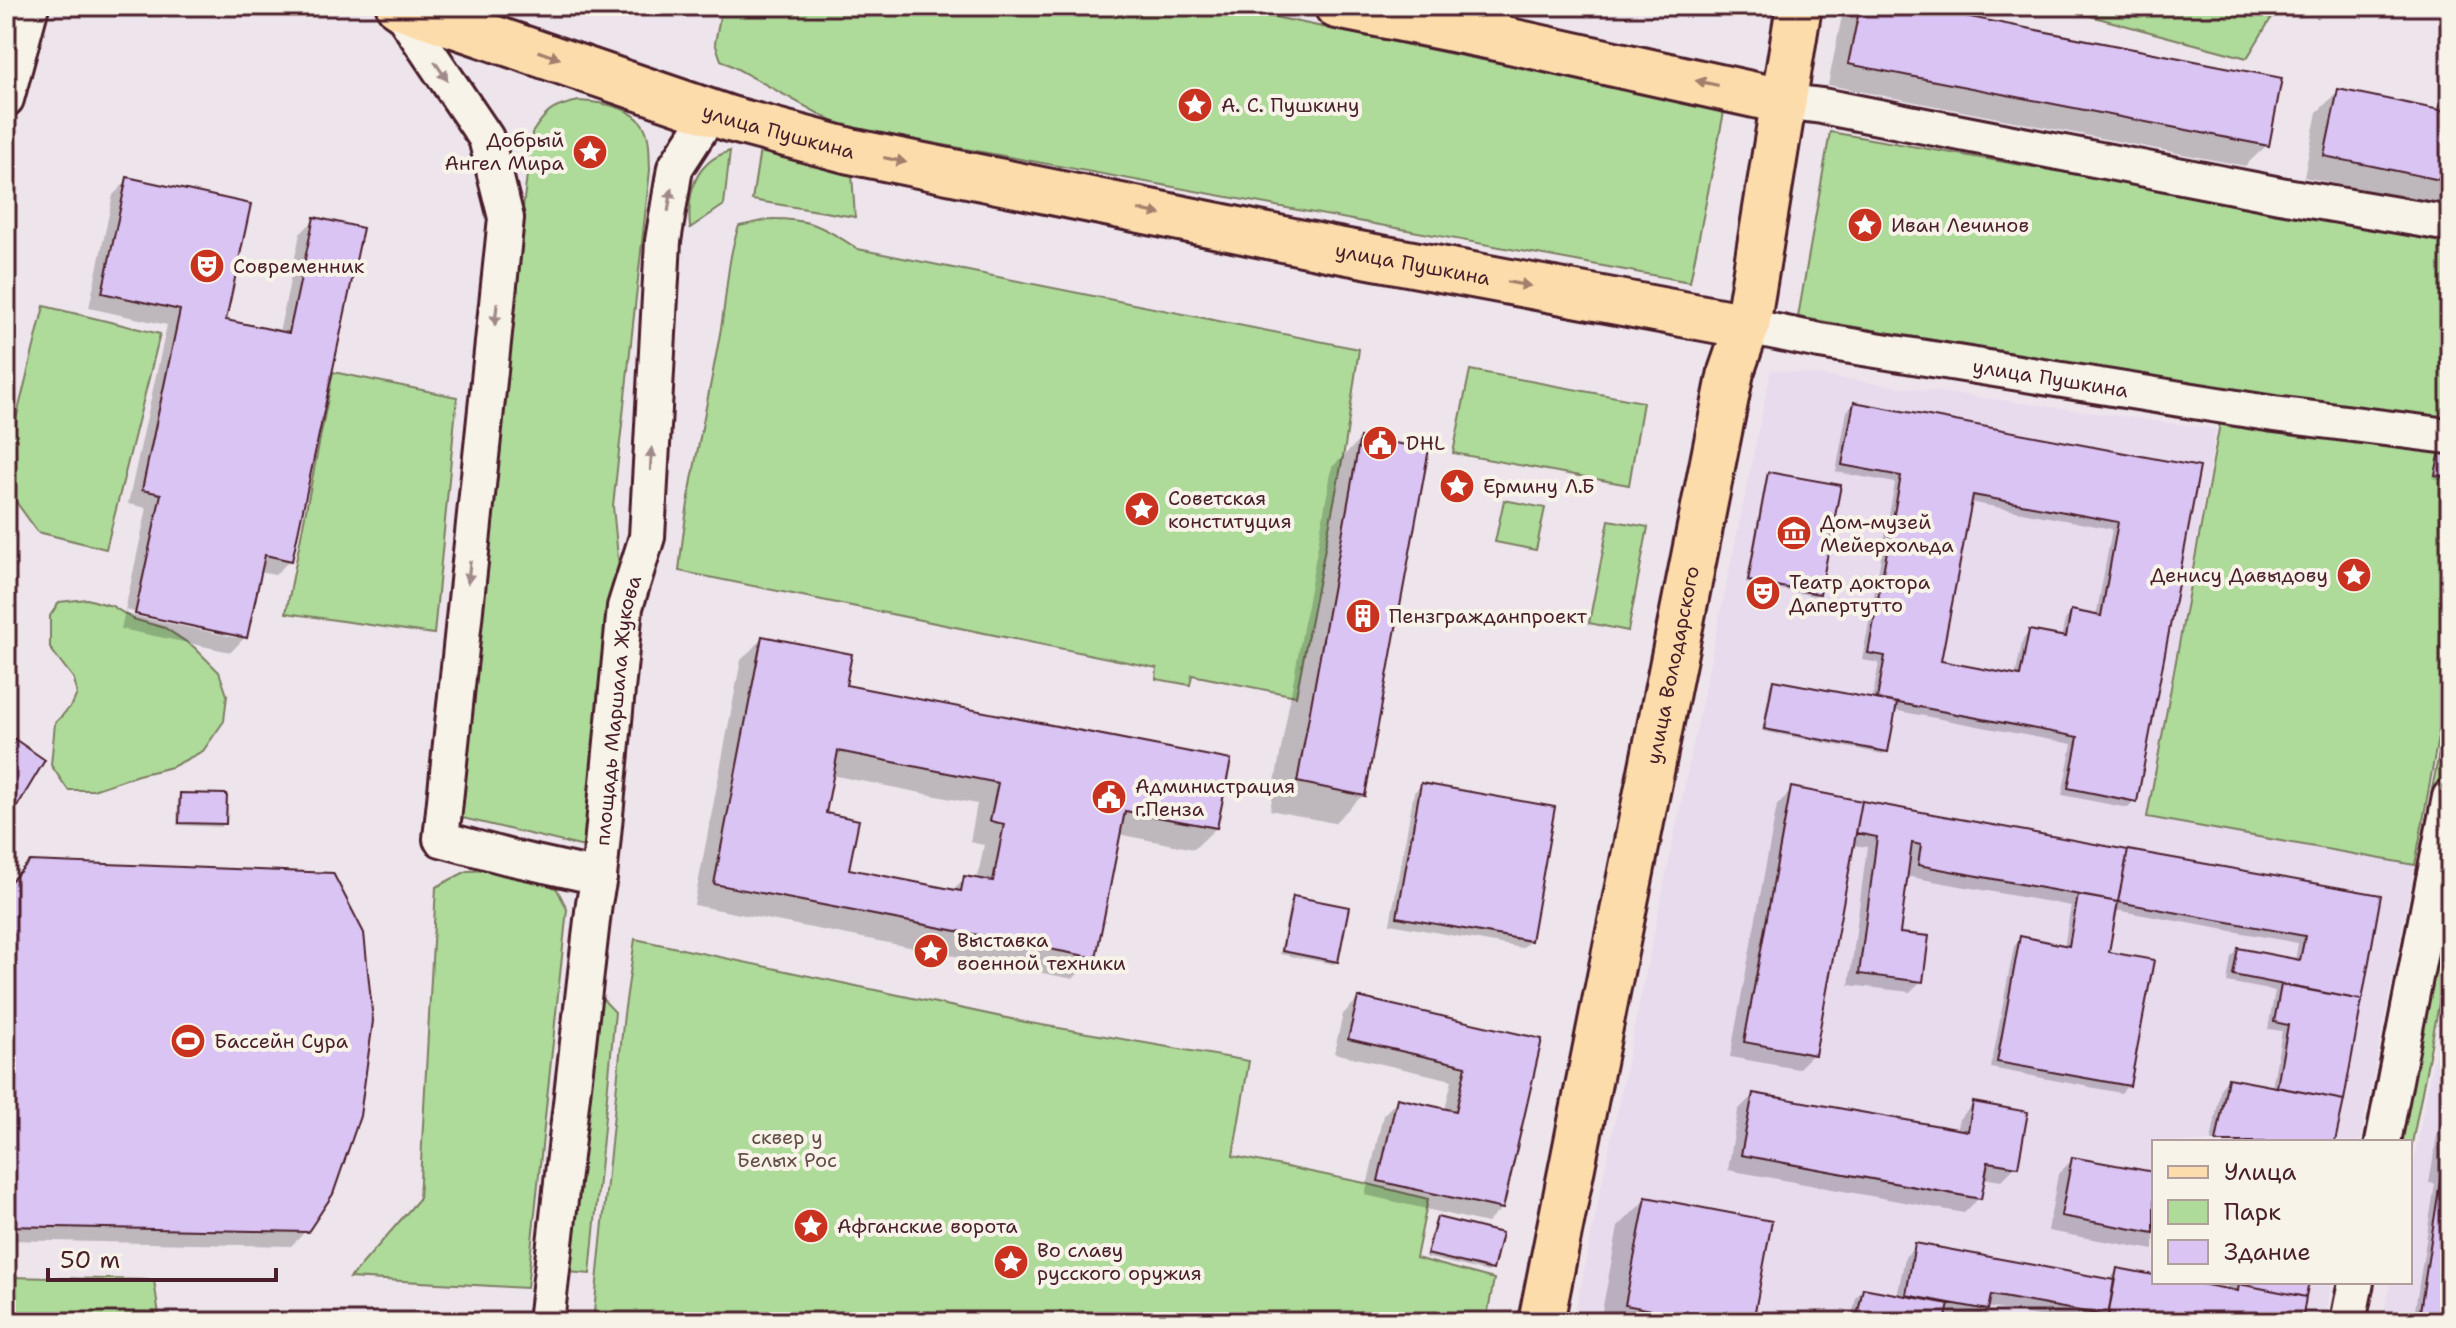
<svg xmlns="http://www.w3.org/2000/svg" width="2456" height="1328" viewBox="0 0 2456 1328" font-family="'Shantell Sans',sans-serif">
<style>
.built{fill:#e8dbee}
.green{fill:#aedb9a;stroke:#7c7d62;stroke-width:2}
.shadow{fill:#0003;fill-rule:evenodd}
.building{fill:#dac4f4;stroke:#4a1f2b;stroke-width:2;fill-rule:evenodd}
.lines{fill:none;stroke-linecap:round;stroke-linejoin:round}
.street-casing{stroke:#4a1f2b;stroke-width:40}
.primary-casing{stroke:#4a1f2b;stroke-width:50}
.street{stroke:#f7f3e8;stroke-width:34}
.primary{stroke:#fddcac;stroke-width:44}
.oneway{fill:#a47e6c}
.oneway2{fill:#a0898a}
.labels{text-anchor:middle;dominant-baseline:central;stroke-width:8;stroke-linejoin:round;paint-order:stroke}
.poi-label{font-size:20px;fill:#4a1f2b;stroke:#f7f3e8;text-anchor:start}
.street-label{font-size:20px;fill:#4a1f2b;stroke:#f7f3e8}
.park-label{font-size:20px;fill:#634e47;stroke:#f7f3e8}
</style>
<rect width="100%" height="100%" fill="#eee5ec"/>
<filter id="ink" filterUnits="userSpaceOnUse"><feTurbulence type="fractalNoise" baseFrequency=".0125" numOctaves="2"/><feDisplacementMap in="SourceGraphic" scale="16" xChannelSelector="R" yChannelSelector="G"/><feConvolveMatrix kernelMatrix="1 2 1 2 8 2 1 2 1" color-interpolation-filters="sRGB"/></filter>
<g filter="url(#ink)">
<path class="built" d="M1771,369L2216,429L2147,817L2415,865L2360,1142H2154V1282H2332L2324,1322H1573Z
M2450,974V1322H2382L2390,1282H2410V1180Z"/>
<path class="green" d="M722,6H1222L1457,55L1725,107L1690,282L841,126L721,60L715,43Z
M2069,6H2284L2270,20L2247,58L2068,10Z
M579,101C599,102 631,106 643,125C651,137 649,157 650,170L613,506L620,578L584,847L450,815L532,133C546,111 553,106 579,101Z
M1830,132L2450,239V671L2415,865L2147,817L2226,391L1798,317Z
M761,143L812,151L852,174L855,217L752,200Z
M730,151L724,205L690,228C687,193 694,162 730,151Z
M772,219C814,219 824,228 858,249L1359,349L1345,446L1296,696L1192,675L1190,685L1156,679L1157,668L679,571C687,489 707,409 721,328C727,294 727,259 739,226Z
M44,306L160,334L106,549L38,532L6,488V460Z
M1470,370L1643,402L1629,485L1453,453Z
M333,372L457,397L434,634L286,613Z
M1504,500L1545,508L1536,550L1495,542Z
M1609,520L1648,527L1628,631L1589,623Z
M87,599L112,606L133,619L165,628L194,647L219,672L227,695L224,721L203,751L172,767L138,775L93,790H68L51,765L55,723L72,705L77,694L74,679L50,648V616L59,602Z
M2450,696V947L2410,1154V1142H2364Z
M493,870L526,873L557,889L567,909L527,1288L350,1278L419,1199L436,887L467,871Z
M635,939L1030,1023L1249,1061L1233,1156L1360,1182L1428,1199L1416,1258L1494,1279L1486,1322H593L624,1014Z
M596,992L615,1012L590,1274L569,1272Z
M6,1277L154,1280L160,1322H6Z"/>
<path class="shadow" d="M1844,6H1922V10L2267,145L2245,166L1828,85Z
M2339,91L2445,113L2450,92V208L2304,177L2317,112Z
M128,180L223,321L279,333L300,234L315,219L290,560L275,575L259,572L245,637L231,652L121,629L147,508L128,504L167,325L89,308L113,195ZM125,610L237,634V638L125,614Z
M1854,404L2198,469L2135,801L2128,808L2062,795L2072,744L1893,710L1886,751L1883,754L1762,731L1770,685L1773,682L1872,700L1879,663L1862,660L1895,483L1836,472L1847,411ZM1969,502L2112,529L2096,617L2072,612L2065,620L2061,638L2030,632L2023,639L2015,677L1939,663Z
M1361,439L1363,795L1334,823L1270,810L1332,467Z
M2441,453L2450,455V478L2447,481L2433,478L2438,456Z
M1769,474L1818,593L1815,596L1746,583L1766,477Z
M763,638L844,687L1216,828L1194,849L1118,834L1094,957L1073,979L694,905L741,660ZM831,775L977,804L970,842L984,845L977,880L965,878L952,891L847,870L823,815Z
M1422,785L1530,941L1522,948L1390,924L1414,792Z
M1792,790L2379,897L2333,1142H2211L2221,1087L2228,1080L2272,1088L2282,1031L2268,1029L2275,991L2227,982L2231,957L2239,950L2295,961L2298,943L2115,910L2107,953L2128,1085L2121,1093L1991,1068L2014,946L2021,939L2064,947L2071,906L1905,876L1898,935L1921,981L1910,992L1849,985L1867,847L1852,845L1813,1054L1798,1069L1730,1057L1777,805Z
M181,795L224,824L221,827L177,825L178,798Z
M6,889L306,1231L291,1246L6,1240Z
M1293,898L1337,961L1334,964L1280,954L1290,901Z
M1358,999L1540,1040L1502,1208L1487,1223L1365,1195L1383,1115L1398,1100L1445,1110L1452,1080L1334,1053L1343,1014Z
M2450,1060V1322H2413L2435,1184L2429,1183Z
M1753,1095L1956,1131L1959,1119L1974,1104L2016,1166L2001,1181L1983,1178L1979,1198L1964,1213L1728,1170L1738,1110Z
M2073,1159L2154,1174V1250L2048,1231L2058,1174Z
M1646,1199L1751,1322H1600L1618,1227Z
M1437,1219L1491,1269L1488,1272L1425,1257L1434,1222Z
M1916,1246L2109,1281L2117,1270L2154,1277V1282H2180L2226,1290L2228,1282H2307L2300,1322H2102L2103,1318L2099,1322H2072L1987,1307L1975,1321L1944,1315L1943,1322H1851L1856,1297L1863,1290L1897,1297L1905,1257Z"/>
<path class="building" d="M1860,6H1924V8L2282,78L2269,146L1848,64Z
M2338,89L2450,112V182L2324,156Z
M127,177L251,204L226,320L265,328L289,333L314,217L363,228L292,561L265,555L247,638L135,614L161,494L142,490L180,310L102,293Z
M1854,402L2200,467L2137,802L2068,788L2078,737L1877,699L1885,656L1868,653L1901,476L1842,465ZM1973,495L2118,522L2101,616L2071,610L2066,637L2029,630L2020,676L1941,661Z
M1360,437L1429,449L1365,796L1297,782Z
M2440,451L2450,453V478L2435,475Z
M1768,472L1841,485L1820,594L1748,581Z
M762,636L852,654L846,685L1231,760L1217,828L1125,811L1096,958L714,884ZM838,751L998,783L990,821L1004,824L993,881L964,876L961,891L849,869L859,820L826,813Z
M1773,680L1897,703L1888,752L1764,729Z
M6,733L45,760L6,825Z
M1421,783L1555,807L1531,941L1397,917Z
M1791,787L1862,801L1815,1055L1744,1042Z
M180,793L227,794L226,824L179,823Z
M1862,801L2128,850L2118,902L1918,865L1921,845L1912,843L1900,933L1929,936L1923,982L1859,974L1877,837L1856,833Z
M2128,850L2381,895L2362,1000L2233,975L2238,948L2300,960L2305,936L2118,902Z
M30,861L333,873L364,933L373,1021L360,1116L333,1194L308,1232L6,1226V886Z
M2078,895L2118,902L2109,952L2154,960L2130,1086L1997,1062L2020,936L2069,946Z
M1293,896L1349,907L1338,962L1282,951Z
M2281,985L2362,1000L2344,1100L2277,1087L2288,1025L2274,1022Z
M1358,997L1542,1039L1503,1209L1378,1181L1397,1098L1456,1111L1466,1066L1348,1039Z
M2228,1078L2344,1100L2335,1142H2216Z
M1753,1093L1968,1131L1973,1102L2028,1112L2018,1167L1988,1162L1981,1199L1741,1155Z
M2450,1123V1170L2442,1169Z
M2072,1157L2154,1172V1233L2061,1216Z
M2442,1169L2450,1170V1322L2419,1318Z
M1646,1197L1772,1221L1753,1322H1714L1625,1305Z
M1437,1217L1502,1233L1493,1270L1427,1254Z
M1915,1243L2114,1280L2108,1316L1991,1295L1988,1310L1906,1295Z
M2117,1268L2154,1275V1282H2191L2238,1291L2239,1284L2306,1297L2302,1322H2107Z
M2239,1282H2309L2306,1297L2239,1284Z
M1863,1288L1949,1304L1945,1322H1856Z"/>
<g class="lines">
<defs>
<g id="street">
<path d="M397,6L486,138L506,218L441,839L508,857L599,877"/>
<path d="M1492,37L1494,6"/>
<path d="M6,99L31,6"/>
<path d="M1782,101L1822,106L2280,195L2450,224"/>
<path id="s1" d="M1747,326L1820,341L2274,414L2448,436"/>
<path d="M2383,1142L2450,797"/>
<path id="s2" d="M546,1322L594,903L599,877L625,607L647,537L663,241L675,168L712,111"/>
<path d="M2348,1322L2356,1282"/>
</g>
<g id="primary">
<path id="s3" d="M399,6L730,119L850,151L1332,249L1747,326"/>
<path d="M1337,6L1492,37L1782,101"/>
<path id="s4" d="M1541,1322L1731,372L1747,326L1799,6"/>
</g>
</defs>
<use href="#street" class="street-casing"/>
<use href="#primary" class="primary-casing"/>
<use href="#street" class="street"/>
<use href="#primary" class="primary"/>
</g>
<defs><path id="oneway-solid" d="M-6-.8H1V-3.2L6.5 0L1 3.2V.8H-6Z" transform="scale(2)"/></defs>
<g class="oneway">
<use href="#oneway-solid" transform="translate(549 55) rotate(19)"/>
<use href="#oneway-solid" transform="translate(1707 83) rotate(-168)"/>
<use href="#oneway-solid" transform="translate(895 160) rotate(12)"/>
<use href="#oneway-solid" transform="translate(1150 212) rotate(12)"/>
<use href="#oneway-solid" transform="translate(1519 284) rotate(10)"/>
</g>
<g class="oneway2">
<use href="#oneway-solid" transform="translate(441 71) rotate(56)"/>
<use href="#oneway-solid" transform="translate(670 200) rotate(-81)"/>
<use href="#oneway-solid" transform="translate(496 314) rotate(96)"/>
<use href="#oneway-solid" transform="translate(651 459) rotate(-87)"/>
<use href="#oneway-solid" transform="translate(469 572) rotate(96)"/>
</g>
</g>
<defs>
<symbol id="sight-disc" viewBox="-11 -11 22 22"><circle r="9.5" fill="#c8321e" stroke="#f7f3e8"/><path d="M0-6L1.8-2.2L6-1.7L2.9 1.2L3.7 5.4L0 3.3L-3.7 5.4L-2.9 1.2L-6-1.7L-1.8-2.2Z" fill="#fff"/></symbol>
<symbol id="theatre-disc" viewBox="-11 -11 22 22"><circle r="9.5" fill="#c8321e" stroke="#f7f3e8"/><path d="M-5-5.5Q0-4 5-5.5V0Q5 5 0 6Q-5 5-5 0ZM-3.3-2.5H-1v1.5H-3.3ZM1-2.5H3.3v1.5H1ZM-2.8 1Q0 5.5 2.8 1Z" fill="#fff"/></symbol>
<symbol id="civic-disc" viewBox="-11 -11 22 22"><circle r="9.5" fill="#c8321e" stroke="#f7f3e8"/><path d="M-.6-6.5H3V-4.5H.6V-3L4-1V1h2V6H-6V1h2V-1L-.6-3ZM-1.2 2.5V6h2.4V2.5Z" fill="#fff"/></symbol>
<symbol id="museum-disc" viewBox="-11 -11 22 22"><circle r="9.5" fill="#c8321e" stroke="#f7f3e8"/><path d="M0-6L6-3V-2H-6V-3ZM-5-1h2V3h-2ZM-1-1h2V3h-2ZM3-1h2V3H3ZM-6 4H6V6H-6Z" fill="#fff"/></symbol>
<symbol id="building-disc" viewBox="-11 -11 22 22"><circle r="9.5" fill="#c8321e" stroke="#f7f3e8"/><path d="M-4-6H4V6H1V3H-1V6H-4ZM-2.5-4.3h1.7v1.8h-1.7ZM.8-4.3h1.7v1.8H.8ZM-2.5-1h1.7V.8h-1.7ZM.8-1h1.7V.8H.8Z" fill="#fff"/></symbol>
<symbol id="stadium-disc" viewBox="-11 -11 22 22"><circle r="9.5" fill="#c8321e" stroke="#f7f3e8"/><path d="M0-5a6.5 5 0 1 0 0 10a6.5 5 0 1 0 0-10ZM-3.5-1.8h7v3.6h-7Z" fill="#fff"/></symbol>
</defs>
<g fill-rule="evenodd">
<use href="#sight-disc" x="1175" y="85" width="40" height="40"/>
<use href="#sight-disc" x="570" y="132" width="40" height="40"/>
<use href="#sight-disc" x="1845" y="205" width="40" height="40"/>
<use href="#theatre-disc" x="187" y="246" width="40" height="40"/>
<use href="#civic-disc" x="1360" y="423" width="40" height="40"/>
<use href="#sight-disc" x="1437" y="466" width="40" height="40"/>
<use href="#sight-disc" x="1122" y="489" width="40" height="40"/>
<use href="#museum-disc" x="1774" y="513" width="40" height="40"/>
<use href="#sight-disc" x="2334" y="555" width="40" height="40"/>
<use href="#theatre-disc" x="1743" y="573" width="40" height="40"/>
<use href="#building-disc" x="1343" y="596" width="40" height="40"/>
<use href="#civic-disc" x="1089" y="777" width="40" height="40"/>
<use href="#sight-disc" x="911" y="931" width="40" height="40"/>
<use href="#stadium-disc" x="168" y="1021" width="40" height="40"/>
<use href="#sight-disc" x="791" y="1206" width="40" height="40"/>
<use href="#sight-disc" x="991" y="1242" width="40" height="40"/>
</g>
<g class="labels">
<g class="poi-label">
<text x="1221" y="105">А. С. Пушкину</text>
<text x="564" y="140" text-anchor="end">Добрый<tspan x="564" dy="23">Ангел Мира</tspan></text>
<text x="1891" y="225">Иван Лечинов</text>
<text x="233" y="266">Современник</text>
<text x="1406" y="443">DHL</text>
<text x="1483" y="486">Ермину Л.Б</text>
<text x="1168" y="498">Советская<tspan x="1168" dy="23">конституция</tspan></text>
<text x="1820" y="522">Дом-музей<tspan x="1820" dy="23">Мейерхольда</tspan></text>
<text x="2328" y="575" text-anchor="end">Денису Давыдову</text>
<text x="1789" y="582">Театр доктора<tspan x="1789" dy="23">Дапертутто</tspan></text>
<text x="1389" y="616">Пензгражданпроект</text>
<text x="1135" y="786">Администрация<tspan x="1135" dy="23">г.Пенза</tspan></text>
<text x="957" y="940">Выставка<tspan x="957" dy="23">военной техники</tspan></text>
<text x="214" y="1041">Бассейн Сура</text>
<text x="837" y="1226">Афганские ворота</text>
<text x="1037" y="1250">Во славу<tspan x="1037" dy="23">русского оружия</tspan></text>
</g>
<g class="street-label">
<text stroke="none"><textPath href="#s3" startOffset="400">улица Пушкина</textPath></text>
<text stroke="none"><textPath href="#s3" startOffset="1048">улица Пушкина</textPath></text>
<text stroke="none"><textPath href="#s1" startOffset="308">улица Пушкина</textPath></text>
<text stroke="none"><textPath href="#s4" startOffset="670">улица Володарского</textPath></text>
<text stroke="none"><textPath href="#s2" startOffset="616">площадь Маршала Жукова</textPath></text>
</g>
<g class="park-label">
<text x="787" y="1137">сквер у<tspan x="787" dy="23">Белых Рос</tspan></text>
</g>
</g>
<rect width="2456" height="1328" fill="none" stroke="#f7f3e8" stroke-width="32"/>
<rect x="16" y="16" width="2424" height="1296" fill="none" stroke="#4a1f2b" stroke-width="3" filter="url(#ink)"/>
<rect x="2152" y="1140" width="260" height="144" fill="#f7f3e8" stroke="#b29e9c" stroke-width="2"/>
<rect x="2168" y="1166" width="40" height="12" fill="#fddcac" stroke="#b29e9c" stroke-width="2"/>
<text x="2224" y="1180" font-size="24" fill="#4a1f2b">Улица</text>
<rect x="2168" y="1200" width="40" height="24" fill="#aedb9a" stroke="#b29e9c" stroke-width="2"/>
<text x="2224" y="1220" font-size="24" fill="#4a1f2b">Парк</text>
<rect x="2168" y="1240" width="40" height="24" fill="#dac4f4" stroke="#b29e9c" stroke-width="2"/>
<text x="2224" y="1260" font-size="24" fill="#4a1f2b">Здание</text>
<path d="M48 1268v12h228v-12" fill="none" stroke="#4a1f2b" stroke-width="4"/>
<text x="60" y="1268" font-size="24" fill="#4a1f2b" stroke="#f7f3e8" stroke-width="6" paint-order="stroke">50 m</text>
</svg>
